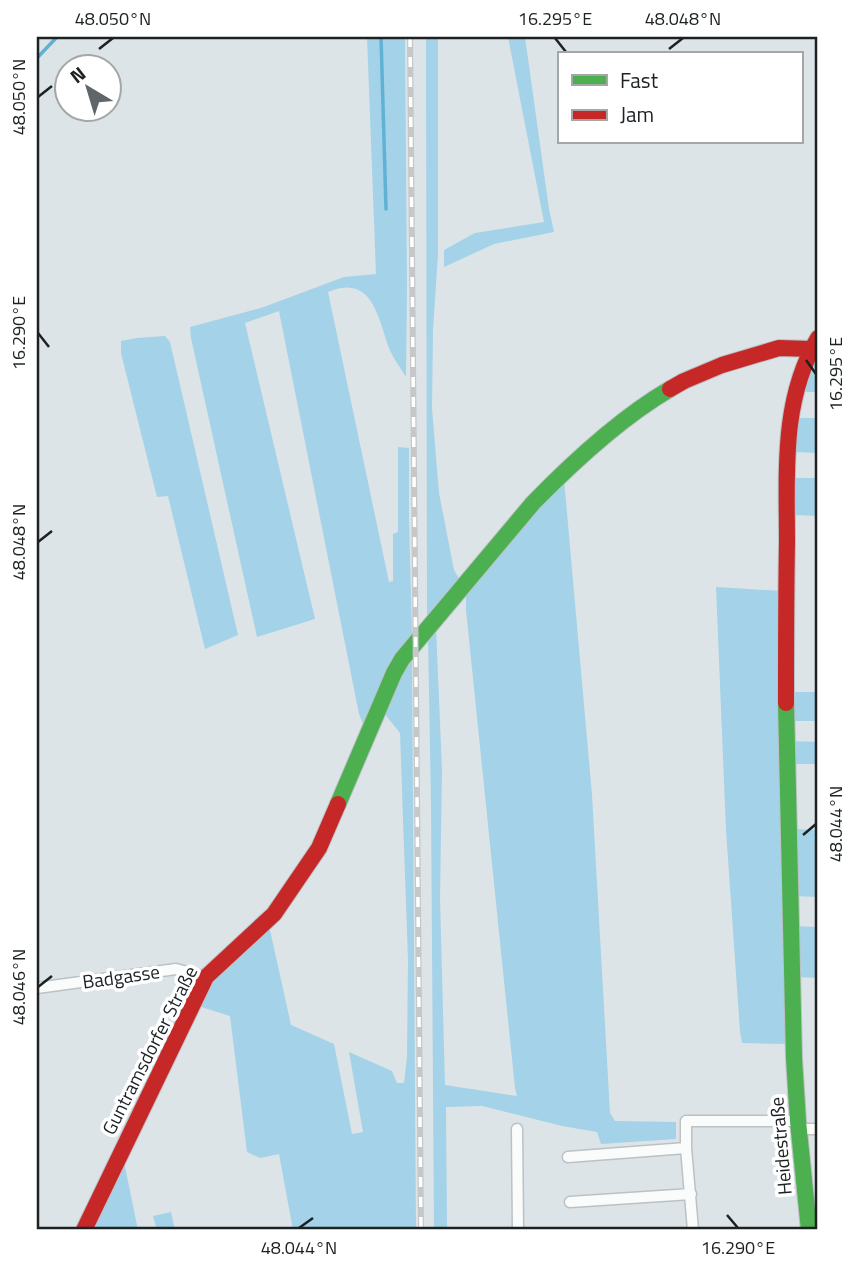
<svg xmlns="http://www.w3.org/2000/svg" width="855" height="1267" viewBox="0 0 855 1267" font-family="'Titillium Web',sans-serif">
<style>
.green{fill:#a4d2e8}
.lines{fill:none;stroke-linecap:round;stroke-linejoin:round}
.stream{stroke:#60b1d3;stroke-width:3.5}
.street-casing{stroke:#bcc1c4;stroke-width:13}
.fast-casing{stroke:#bcc1c4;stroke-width:18}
.jam-casing{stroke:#bcc1c4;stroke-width:18}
.street{stroke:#fafbfb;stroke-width:10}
.fast{stroke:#4caf50;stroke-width:16}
.jam{stroke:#c62828;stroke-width:16}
.rail-casing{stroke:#c5c7c8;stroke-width:6}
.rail{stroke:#fff;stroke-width:3.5;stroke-dasharray:10;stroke-linecap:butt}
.ticks{fill:none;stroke:#1c2123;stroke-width:2.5}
.labels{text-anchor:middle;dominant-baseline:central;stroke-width:7;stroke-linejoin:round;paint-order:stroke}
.street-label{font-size:19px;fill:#1c2123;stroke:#fff}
.neatline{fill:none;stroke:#1c2123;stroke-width:2.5}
.ticks-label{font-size:18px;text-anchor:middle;fill:#1c2123}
</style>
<rect width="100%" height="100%" fill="#dce4e7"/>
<path class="green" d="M367,37H405L407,287L406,377C400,367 393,358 389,348C378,317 372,273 328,292L389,582L393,581V534L398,532V447L409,448V519L412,636L364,726L359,714L279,311L245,323L315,619L257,637L191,338L190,327L261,308L344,277L376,274Z
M426,37H438V254L433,330L432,408L439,493L454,570L461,582L427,619Z
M508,37H525L549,209L554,232L494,244L444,267V250L475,233L544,222Z
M165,336L170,342L238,635L205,649L168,496L157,497L121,353V341L137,338Z
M818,348V392H800Z
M794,418H818V453L792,452Z
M792,478H818V516L793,515Z
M564,479L592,795L610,1113L615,1121L676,1122V1139L601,1144L597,1132L562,1126L482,1106L446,1107L447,1230H434L431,805L428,634L436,628L442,770L440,898L445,1085L517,1096L515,1088L466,610V595L539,505Z
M716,587L782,591L788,1044L742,1043L740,1031L726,830Z
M412,660L416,1230H293L279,1154L260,1158L247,1152L230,1016L198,1006L211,980L268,926L270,930L291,1025L334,1044L352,1134L363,1132L349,1052L392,1071L397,1083H404L407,1057L408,960L400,733L384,713L406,666Z
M791,692H818V721H791Z
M791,741L818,742V764H791Z
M792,829L818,830V897L793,896Z
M793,926L818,927V978L796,977Z
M124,1162L138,1230H92Z
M171,1212L175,1230H157L153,1216Z"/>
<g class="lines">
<path class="stream" d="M381,37L386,209
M37,58L57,37"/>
<defs>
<path id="street" d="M37,988L176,969L206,977
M517,1129L518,1230
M799,1129H818
M568,1157L686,1148
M570,1202L691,1194
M693,1230L686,1148V1121H798"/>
<path id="fast" d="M786,703L794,1058L798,1121L809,1230
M338,804L394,673L402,659L533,503C572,463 622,417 670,389"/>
<path id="jam" d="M670,389L684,381L722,365L779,348L811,349
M786,703C786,650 786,596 787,542C787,472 781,400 818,338
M84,1230L206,977L274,914L319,848L338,804"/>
</defs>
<use href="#street" class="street-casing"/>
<use href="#fast" class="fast-casing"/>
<use href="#jam" class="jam-casing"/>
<use href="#street" class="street"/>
<use href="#fast" class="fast"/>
<use href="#jam" class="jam"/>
<defs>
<path id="rail" d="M410,37L421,1230"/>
</defs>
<use href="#rail" class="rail-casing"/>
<use href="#rail" class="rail"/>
</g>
<path class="ticks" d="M555,38L566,52M99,49L113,38M669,49L683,38M38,97L52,86M38,333L49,347M806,360L816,374M38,542L52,531M803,835L816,824M38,987L52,976M727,1215L738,1228M299,1228L313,1218"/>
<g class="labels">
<g class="street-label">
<text transform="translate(121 976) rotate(-8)">Badgasse</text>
<text transform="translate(149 1050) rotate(-63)">Guntramsdorfer Straße</text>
<text transform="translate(780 1146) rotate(-95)">Heidestraße</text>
</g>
</g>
<rect width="855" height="1267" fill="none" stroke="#ffffff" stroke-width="77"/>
<rect x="558" y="52" width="245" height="91" fill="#ffffff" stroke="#a4a6a7" stroke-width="2"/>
<rect x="572" y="75" width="35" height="10" fill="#4caf50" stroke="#a4a6a7" stroke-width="2"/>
<text x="620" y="88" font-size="21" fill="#1c2123">Fast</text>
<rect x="572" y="110" width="35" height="10" fill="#c62828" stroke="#a4a6a7" stroke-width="2"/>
<text x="620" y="122" font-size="21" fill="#1c2123">Jam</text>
<g transform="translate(88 88) rotate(322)"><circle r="33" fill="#ffffff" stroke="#a4a6a7" stroke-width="2"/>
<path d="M0-5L12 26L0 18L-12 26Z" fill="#5f6568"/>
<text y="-10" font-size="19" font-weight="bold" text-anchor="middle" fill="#1c2123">N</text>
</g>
<rect x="38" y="38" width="778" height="1190" class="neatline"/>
<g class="ticks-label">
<text x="113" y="25">48.050°N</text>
<text x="555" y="25">16.295°E</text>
<text x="683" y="25">48.048°N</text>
<text transform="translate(19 97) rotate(-90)" y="6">48.050°N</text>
<text transform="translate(19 333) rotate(-90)" y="6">16.290°E</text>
<text transform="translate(836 374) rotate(-90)" y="6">16.295°E</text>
<text transform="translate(19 542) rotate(-90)" y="6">48.048°N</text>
<text transform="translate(836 824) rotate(-90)" y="6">48.044°N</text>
<text transform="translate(19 987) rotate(-90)" y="6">48.046°N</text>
<text x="299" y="1254">48.044°N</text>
<text x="738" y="1254">16.290°E</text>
</g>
</svg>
